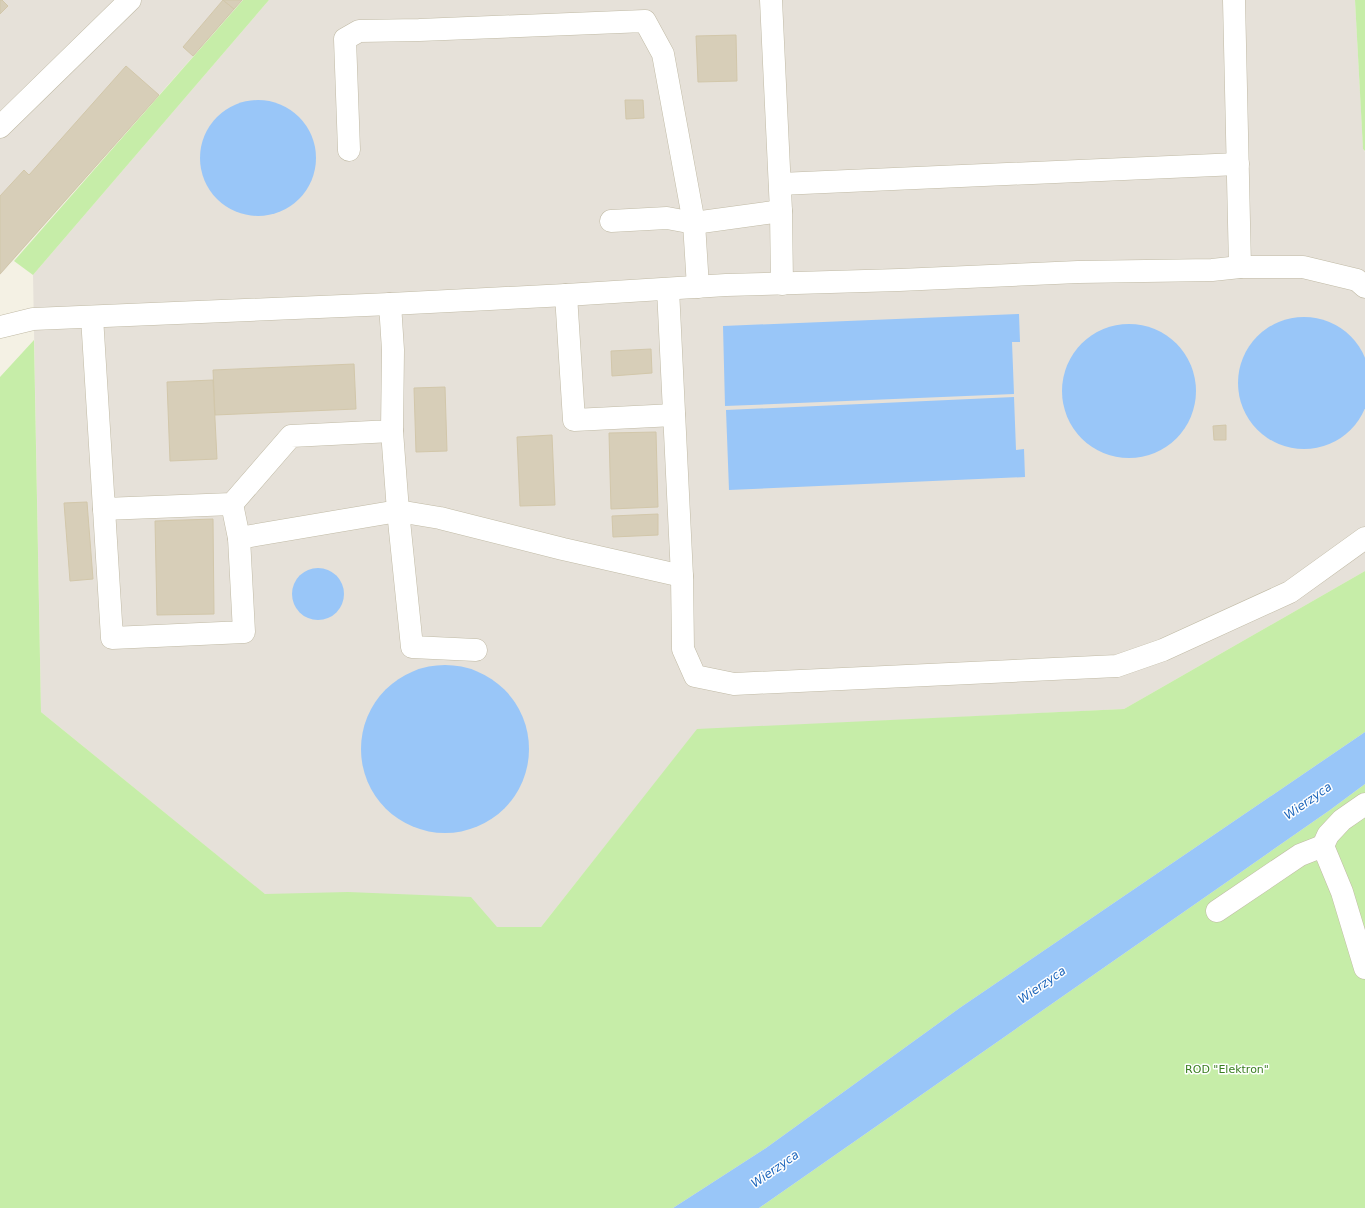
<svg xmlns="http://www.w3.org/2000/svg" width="1365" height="1208" viewBox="0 0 1365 1208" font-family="'DejaVu Sans',sans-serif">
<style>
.industrial{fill:#e6e1d9}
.green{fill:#c6eda8}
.water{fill:#99c6f8}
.building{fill:#d7ceb8;stroke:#d2c7aa}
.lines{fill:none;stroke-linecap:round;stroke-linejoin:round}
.minor-casing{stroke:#c0baa5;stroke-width:23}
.minor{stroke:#fff;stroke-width:22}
.labels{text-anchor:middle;stroke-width:3;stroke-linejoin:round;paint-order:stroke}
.park-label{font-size:11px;fill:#397e20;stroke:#fff}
.water-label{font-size:12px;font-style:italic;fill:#2169bd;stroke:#fff}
</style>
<rect width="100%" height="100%" fill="#f4f1e4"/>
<g class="industrial">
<polygon points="0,0 243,0 0,275"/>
<polygon points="269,0 1355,0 1363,148 1365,152 1365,571 1124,709 697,730 541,927 309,930 41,712 33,275"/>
</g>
<g class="green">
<polygon points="243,0 269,0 33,275 14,261"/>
<polygon points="1355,0 1365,0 1365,151 1363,149"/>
<polygon points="34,340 41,712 265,894 348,892 471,897 497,927 541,927 697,729 1124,709 1365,571 1365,732 961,1007 766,1148 673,1208 0,1208 0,377"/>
<polygon points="1365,784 1365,1208 759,1208 1330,810"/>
</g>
<g class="water">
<circle cx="258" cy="158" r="58"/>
<polygon points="1019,314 1020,342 1012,342 1014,394 725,406 723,326"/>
<circle cx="1304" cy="383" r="66"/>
<circle cx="1129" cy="391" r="67"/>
<polygon points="1014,397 1016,450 1024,449 1025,477 729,490 726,410"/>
<circle cx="318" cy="594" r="26"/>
<circle cx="445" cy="749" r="84"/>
<polygon points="1365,732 1365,784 1330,810 759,1208 673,1208 766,1148 961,1007"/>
</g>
<g class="building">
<polygon points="0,0 2,0 8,6 0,14"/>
<polygon points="223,0 234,9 193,56 183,47"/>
<polygon points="223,0 242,0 234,9"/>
<polygon points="736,35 737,81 698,82 696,36"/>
<polygon points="126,66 159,95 0,274 0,196 24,170 29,175"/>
<polygon points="625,100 643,100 644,118 626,119"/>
<polygon points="651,349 652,373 612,376 611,351"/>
<polygon points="354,364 356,409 215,415 213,370"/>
<polygon points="213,380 217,459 170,461 167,382"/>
<polygon points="445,387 447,451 416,452 414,388"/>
<polygon points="1226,425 1226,440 1214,440 1213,426"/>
<polygon points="656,432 658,507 611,509 609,433"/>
<polygon points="552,435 555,505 520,506 517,437"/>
<polygon points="87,502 93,579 70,581 64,503"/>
<polygon points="658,514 658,535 613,537 612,516"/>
<polygon points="213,519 214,614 157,615 155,521"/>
</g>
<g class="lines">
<defs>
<g id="minor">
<polyline points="771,0 781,211 782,284"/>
<polyline points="1234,0 1240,267"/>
<polyline points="0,127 130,0"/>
<polyline points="349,150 345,39 359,31 419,30 645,21 663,54 694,223 698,287"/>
<polyline points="780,184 1238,164"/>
<polyline points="611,221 667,218 694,223 781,211"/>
<polyline points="668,289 682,576 683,649 695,676 734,684 1117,666 1163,650 1290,592 1365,538"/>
<polyline points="566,295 574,420 674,415"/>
<polyline points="92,317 104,509 232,504 291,436 392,431 393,350 390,304"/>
<polyline points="0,327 33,319 390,304 566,295 726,285 899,280 1078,272 1212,270 1240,267 1303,267 1357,280 1365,287"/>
<polyline points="104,509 112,638 244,632 239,538 232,504"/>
<polyline points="239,538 398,511 392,431"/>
<polyline points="476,650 412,647 398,511 440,518 563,549 682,576"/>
<polyline points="1365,804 1342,820 1328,835 1323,846 1342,892 1365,968"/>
<polyline points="1217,911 1300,855 1323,846"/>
</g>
</defs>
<use href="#minor" class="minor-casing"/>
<use href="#minor" class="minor"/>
</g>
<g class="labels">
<g class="park-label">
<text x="1227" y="1073">ROD "Elektron"</text>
</g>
<g class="water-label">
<text transform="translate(1308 801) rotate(-35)" y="4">Wierzyca</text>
<text transform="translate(1042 985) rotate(-35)" y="4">Wierzyca</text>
<text transform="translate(775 1169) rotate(-35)" y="4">Wierzyca</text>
</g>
</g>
</svg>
